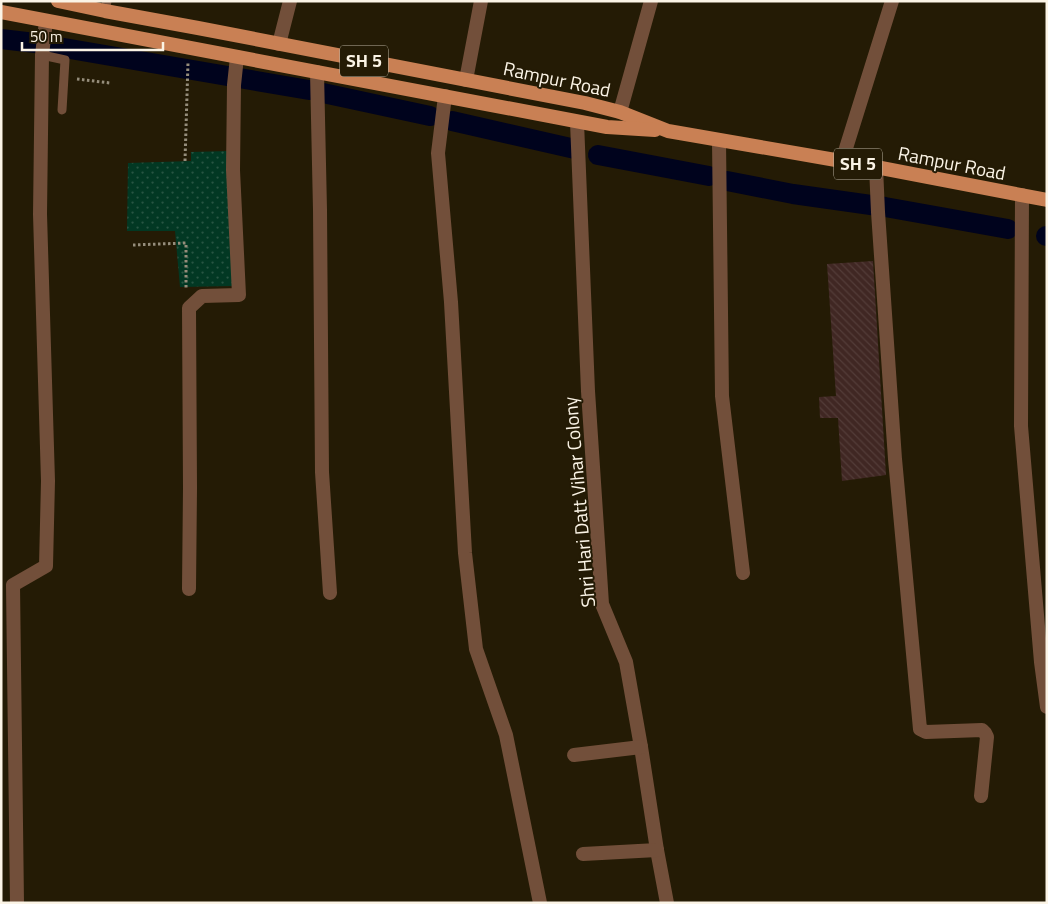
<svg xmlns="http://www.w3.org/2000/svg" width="1048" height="904" viewBox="0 0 1048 904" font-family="'Titillium Web',sans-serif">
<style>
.grass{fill:url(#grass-dots)}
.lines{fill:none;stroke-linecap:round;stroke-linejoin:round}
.canal{stroke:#00031d;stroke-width:20}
.building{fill:url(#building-back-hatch)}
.path{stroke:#958d7b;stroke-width:3;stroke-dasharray:2.5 2.5;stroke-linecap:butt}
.service{stroke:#724f3a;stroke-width:9}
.minor{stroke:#724f3a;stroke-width:14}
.primary{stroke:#c98054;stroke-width:14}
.labels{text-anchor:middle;stroke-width:4;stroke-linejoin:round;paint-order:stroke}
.shield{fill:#241b05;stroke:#bab3a2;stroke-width:1}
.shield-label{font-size:18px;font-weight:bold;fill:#fbf4e6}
.street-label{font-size:19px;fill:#fbf4e6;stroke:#241b05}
</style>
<defs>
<pattern id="grass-dots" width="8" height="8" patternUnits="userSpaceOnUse" patternTransform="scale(1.25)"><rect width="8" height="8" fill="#023823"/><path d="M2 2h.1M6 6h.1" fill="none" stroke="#285543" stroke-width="1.8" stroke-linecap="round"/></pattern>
<pattern id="building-back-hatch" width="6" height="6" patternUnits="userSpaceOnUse" patternTransform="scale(1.25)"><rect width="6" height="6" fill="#402723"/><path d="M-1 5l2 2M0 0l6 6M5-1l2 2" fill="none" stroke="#533c38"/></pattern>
</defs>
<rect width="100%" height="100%" fill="#241b05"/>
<polygon class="grass" points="228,151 234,286 180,287 175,231 127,231 128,163 191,161 191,152"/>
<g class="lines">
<g class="canal">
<polyline points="1,39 35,43 309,90"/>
<polyline points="323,93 430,116"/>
<polyline points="452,121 575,149"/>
<polyline points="598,155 709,176"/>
<polyline points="727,181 793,194 885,207 1008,229"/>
<polyline points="1046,236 1047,236"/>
</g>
</g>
<polygon class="building" points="873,261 886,475 842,481 838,418 820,418 819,397 836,396 827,264"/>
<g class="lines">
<g class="path">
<polyline points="77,79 110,83"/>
<polyline points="185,161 188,62"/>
<polyline points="133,245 186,243 186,290"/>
</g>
<g class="service">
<polyline points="105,11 107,1"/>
<polyline points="42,55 65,60 62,110"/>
</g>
<g class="minor">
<polyline points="279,44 290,1"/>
<polyline points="317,72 320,210 322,472 330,593"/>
<polyline points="466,80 481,1"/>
<polyline points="445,96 438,153 451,302 465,553 476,649 506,735 540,903"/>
<polyline points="620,112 651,1"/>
<polyline points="577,122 588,391 602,604 626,662 641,747 657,850 667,903"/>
<polyline points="719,141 722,396 743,573"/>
<polyline points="842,161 892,1"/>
<polyline points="876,167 878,212 895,459 920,729 926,732 982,730 985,733 987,737 981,796"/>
<polyline points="1022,195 1021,426 1041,662 1047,707"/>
<polyline points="189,589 190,488 189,308 202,296 239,295 233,170 234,85 237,57"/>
<polyline points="574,755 641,747"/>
<polyline points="583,854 657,850"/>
<polyline points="17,903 13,585 46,566 48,481 40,214 42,55 46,21"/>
</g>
<g class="primary">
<polyline points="58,1 105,11 198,28 585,103 620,112 668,131 876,167 1047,200"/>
<polyline points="1,12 607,127 655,130"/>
</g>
</g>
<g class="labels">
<g class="shield">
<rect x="340" y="45.5" width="48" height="31" rx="4"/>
<rect x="834" y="148.5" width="48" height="31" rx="4"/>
</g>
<g class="shield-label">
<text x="364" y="67">SH 5</text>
<text x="858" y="170">SH 5</text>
</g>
<g class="street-label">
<text transform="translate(557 79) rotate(12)" y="7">Rampur Road</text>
<text transform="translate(952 163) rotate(11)" y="7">Rampur Road</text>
<text transform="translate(579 502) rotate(-95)" y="7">Shri Hari Datt Vihar Colony</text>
</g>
</g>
<rect width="1048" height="904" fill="none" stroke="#fbf4e6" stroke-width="5"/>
<path d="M22 42v8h141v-8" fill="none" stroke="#fbf4e6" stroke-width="2.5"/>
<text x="30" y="42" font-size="15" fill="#fbf4e6" stroke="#241b05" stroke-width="4" paint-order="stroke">50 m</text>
</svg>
